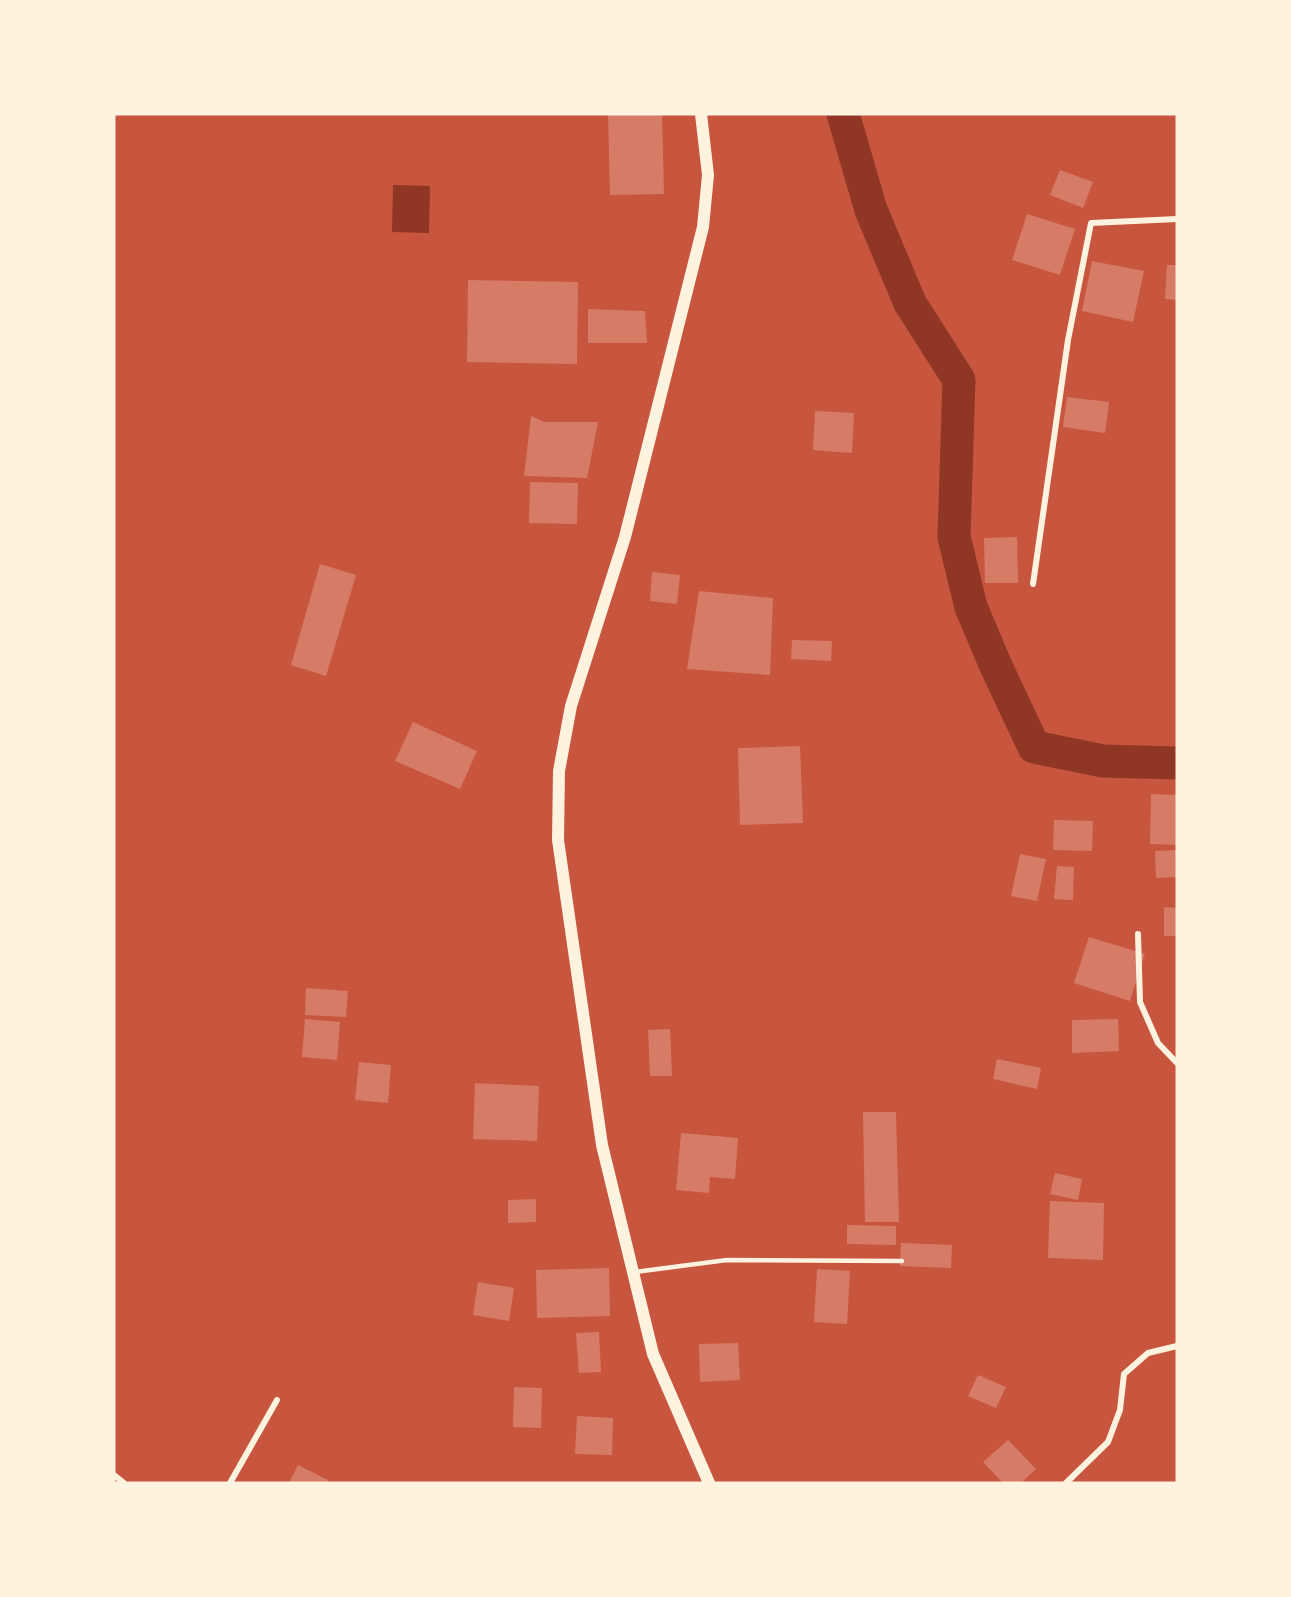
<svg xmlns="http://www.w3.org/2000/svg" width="1291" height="1597" viewBox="0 0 1291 1597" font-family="Jost,sans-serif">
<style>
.water{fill:#8f3625}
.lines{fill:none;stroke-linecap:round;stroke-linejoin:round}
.canal{stroke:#8f3625;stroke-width:33}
.building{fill:#d67c66}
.service{stroke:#fff3e0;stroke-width:4.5}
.minor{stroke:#fff3e0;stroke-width:6}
.secondary{stroke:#fff3e0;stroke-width:12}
</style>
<rect width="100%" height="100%" fill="#c8553d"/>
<polygon class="water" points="393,185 430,186 429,233 392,232"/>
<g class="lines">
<polyline class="canal" points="843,114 871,210 910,303 959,380 954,537 971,607 995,664 1034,747 1103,761 1177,763"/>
</g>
<g class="building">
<polygon points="608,114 662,114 664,194 610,195"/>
<polygon points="1060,170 1093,182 1083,208 1050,195"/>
<polygon points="1027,214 1075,229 1060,275 1012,260"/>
<polygon points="1092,261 1144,271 1133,322 1082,311"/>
<polygon points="1167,265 1177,265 1177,300 1165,299"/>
<polygon points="468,280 578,282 577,364 467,362"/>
<polygon points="588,309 645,311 647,343 588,343"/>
<polygon points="1067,397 1109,402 1105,433 1063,427"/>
<polygon points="815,411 854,413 852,453 813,450"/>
<polygon points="531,416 544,422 598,422 587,478 524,476"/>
<polygon points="530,482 578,483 577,524 529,523"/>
<polygon points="1017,537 1018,583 985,583 984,538"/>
<polygon points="320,564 356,575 326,676 291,665"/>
<polygon points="652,572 680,575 677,604 650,601"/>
<polygon points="699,591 773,598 770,675 687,669"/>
<polygon points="792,640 832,641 831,661 791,659"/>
<polygon points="413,722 477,751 460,789 395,761"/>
<polygon points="800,746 803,823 740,825 738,748"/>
<polygon points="1151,794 1177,795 1177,845 1150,844"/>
<polygon points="1054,820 1093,821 1092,851 1053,850"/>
<polygon points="1177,850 1177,877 1156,878 1155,851"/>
<polygon points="1020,854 1046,859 1037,901 1011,896"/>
<polygon points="1057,866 1074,867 1073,900 1054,899"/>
<polygon points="1164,907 1177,908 1177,936 1164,936"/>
<polygon points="1089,937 1145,954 1130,1001 1074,983"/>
<polygon points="306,988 348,991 346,1017 305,1015"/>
<polygon points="305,1019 340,1022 337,1060 302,1057"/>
<polygon points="1118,1019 1119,1051 1072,1053 1072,1020"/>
<polygon points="670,1029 672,1076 650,1076 648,1030"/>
<polygon points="997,1059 1041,1068 1037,1089 993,1079"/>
<polygon points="359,1062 391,1065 388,1103 355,1100"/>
<polygon points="475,1083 539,1086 537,1141 473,1139"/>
<polygon points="863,1112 896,1112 899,1222 865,1222"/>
<polygon points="681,1133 738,1138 735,1179 710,1177 709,1193 676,1190"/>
<polygon points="1055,1173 1082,1179 1078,1200 1050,1194"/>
<polygon points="536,1199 536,1222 508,1223 508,1200"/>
<polygon points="1050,1201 1104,1203 1103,1260 1048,1258"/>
<polygon points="847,1225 896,1226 896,1245 847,1244"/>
<polygon points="901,1243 952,1245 951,1268 900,1266"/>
<polygon points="609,1268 610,1316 537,1318 536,1270"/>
<polygon points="817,1269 850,1271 847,1324 814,1322"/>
<polygon points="478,1282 514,1288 509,1321 473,1315"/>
<polygon points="599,1332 601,1372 579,1373 576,1333"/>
<polygon points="738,1343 740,1380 700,1382 699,1344"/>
<polygon points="978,1375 1006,1387 996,1408 968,1396"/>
<polygon points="514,1387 542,1388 541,1428 513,1427"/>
<polygon points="577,1416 613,1418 612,1455 575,1454"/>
<polygon points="1008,1440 1036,1469 1021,1483 1003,1483 983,1462"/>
<polygon points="298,1465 328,1480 327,1483 289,1483"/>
</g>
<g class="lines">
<polyline class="service" points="635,1272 727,1260 902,1261"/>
<g class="minor">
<polyline points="1033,584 1068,340 1091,223 1177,219"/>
<polyline points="1138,934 1140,1002 1158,1043 1177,1063"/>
<polyline points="114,1475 124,1483"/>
<polyline points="230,1483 277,1400"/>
<polyline points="1066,1483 1108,1442 1120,1410 1124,1374 1148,1353 1177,1346"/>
</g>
<polyline class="secondary" points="701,114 708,175 703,227 625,537 571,706 559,771 558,840 602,1145 653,1354 709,1483"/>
</g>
<rect width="1291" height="1597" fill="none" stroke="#fff3e0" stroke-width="231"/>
</svg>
